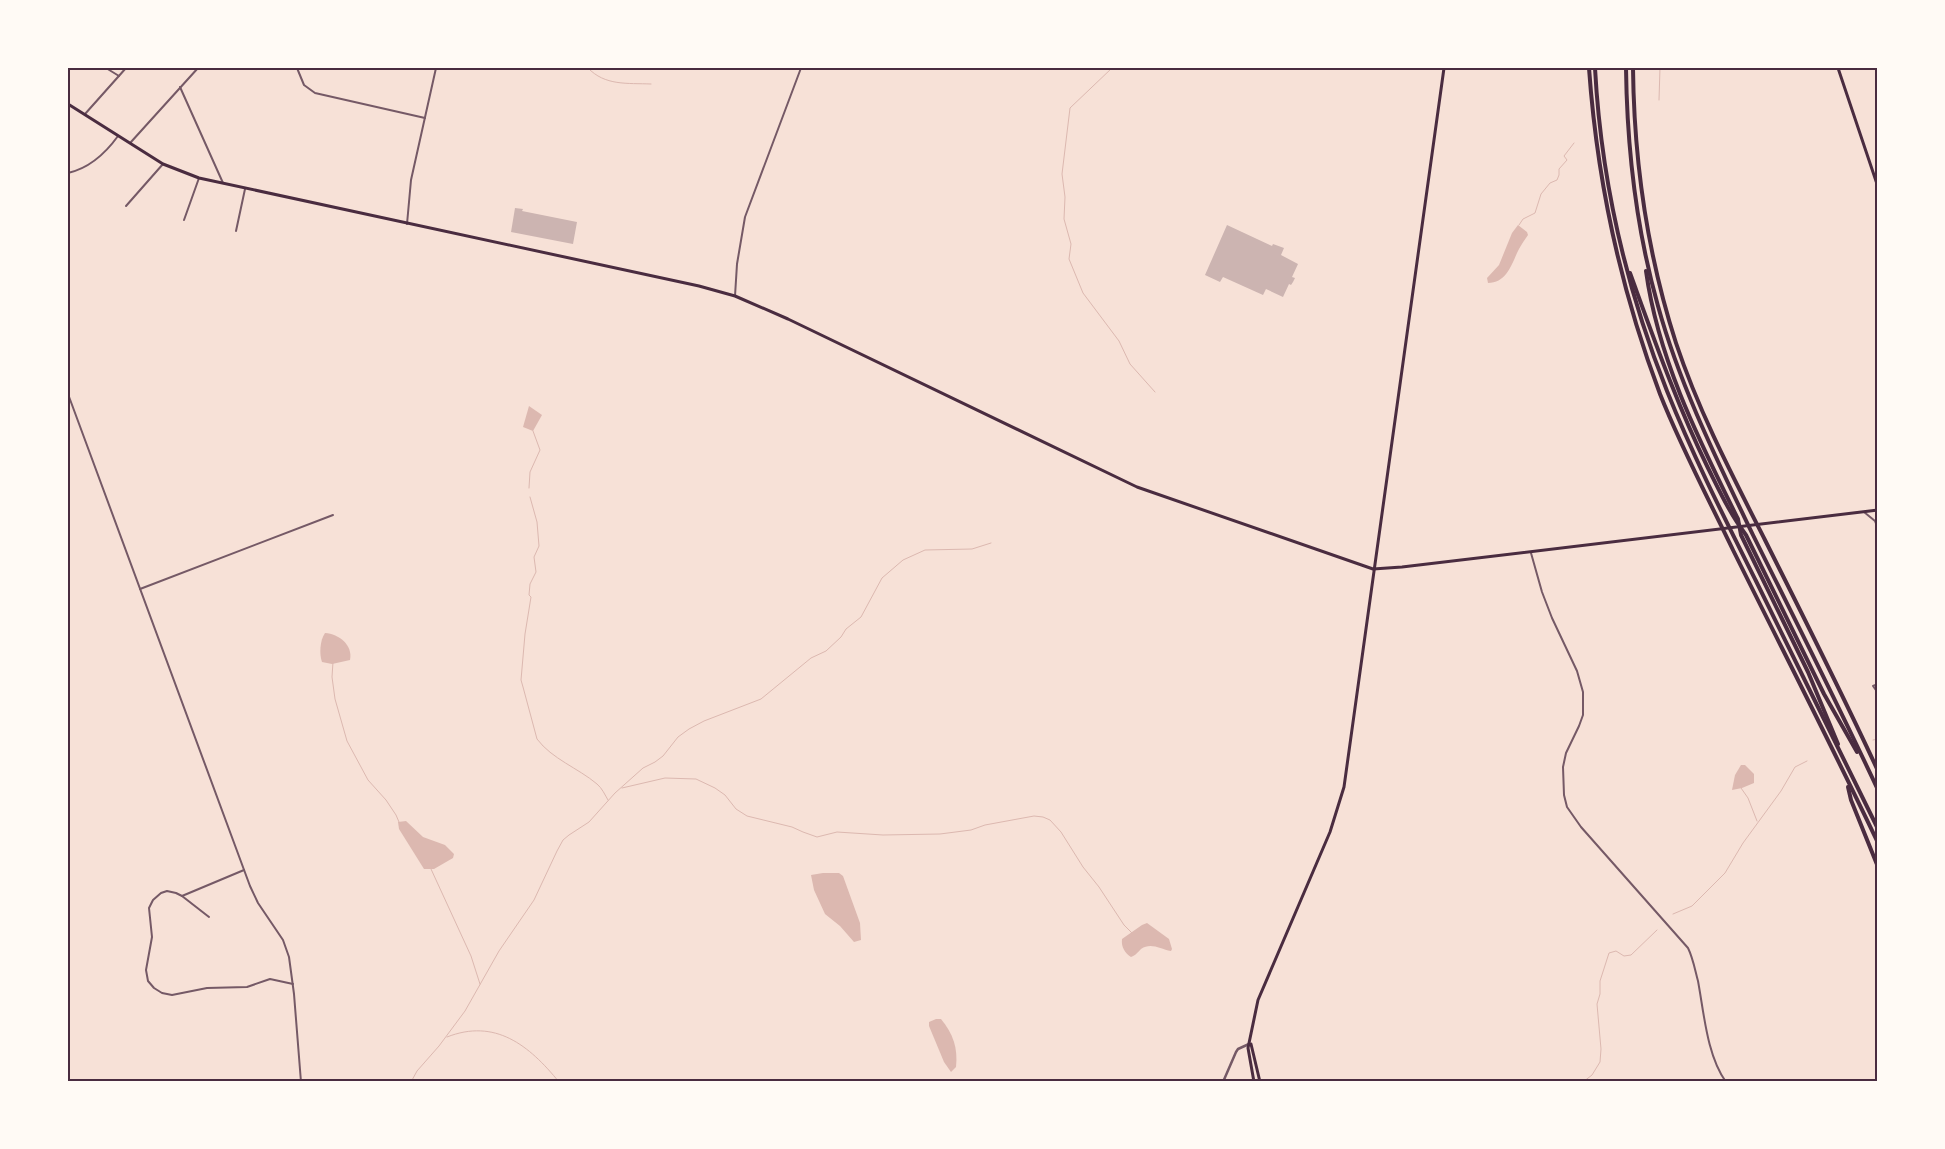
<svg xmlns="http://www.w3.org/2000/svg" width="1945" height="1149" viewBox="0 0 1945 1149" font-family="Bitter,serif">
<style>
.water{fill:#dcb8b0}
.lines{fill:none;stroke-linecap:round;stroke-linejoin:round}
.stream{stroke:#dcb8b0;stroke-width:1}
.building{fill:#ccb4b1}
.minor{stroke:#755966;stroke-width:2}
.tertiary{stroke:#755966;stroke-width:2.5}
.secondary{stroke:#4a2c40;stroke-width:3}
.primary{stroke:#4a2c40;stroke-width:3}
.motorway{stroke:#4a2c40;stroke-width:4}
.neatline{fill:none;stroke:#4a2c40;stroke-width:2}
</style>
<rect width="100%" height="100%" fill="#f7e1d7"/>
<g class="water">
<path d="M1518 225 1527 232 1528 235C1524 241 1520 246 1517 253 1511 267 1505 283 1488 283L1487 278 1499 265 1512 233Z"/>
<polygon points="529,406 542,415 533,431 523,427"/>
<path d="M325 633C339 634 353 645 350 660L332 664 322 662C319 654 320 640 325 633Z"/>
<polygon points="1741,765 1745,765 1754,774 1754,783 1742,788 1732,790 1735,775"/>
<polygon points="406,821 423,837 445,845 454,854 453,858 434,869 424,869 399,829 398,822"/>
<polygon points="823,873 839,873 843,876 860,923 861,940 854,942 840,926 825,914 814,890 811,875"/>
<path d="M1147 923 1169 939 1172 949 1171 951C1160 949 1151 942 1141 949 1137 953 1136 955 1131 957 1125 953 1121 947 1122 939L1142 925Z"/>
<path d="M936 1019H941C953 1034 958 1047 956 1067L951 1072 944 1062 929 1026V1022Z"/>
</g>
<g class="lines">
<g class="stream">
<path d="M588 68C605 86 627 83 651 84"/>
<polyline points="1112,68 1070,108 1062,174 1065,197 1064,219 1071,244 1069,259 1083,293 1119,341 1130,364 1155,392"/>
<polyline points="1659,100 1660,68"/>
<polyline points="1519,225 1523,219 1535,213 1541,194 1550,183 1557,180 1559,175 1559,169 1567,160 1564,156 1574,143"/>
<polyline points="529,488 530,472 540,450 533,431"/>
<path d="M530 497 537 522 539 546 534 557 536 572 530 584 529 595 531 597 525 634 521 680 523 687 537 739C552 759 578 768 597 784 602 788 605 795 608 800"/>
<polyline points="333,662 332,677 335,699 347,741 368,780 386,800 396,815 399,822"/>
<polyline points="1873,740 1878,739"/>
<polyline points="622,788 665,778 696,779 715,788 725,795 736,809 747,816 792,827 803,832 817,837 837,832 883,835 940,834 971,830 985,825 1034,816 1043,817 1050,820 1061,832 1083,867 1099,887 1124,925 1132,933"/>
<polyline points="1741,788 1748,798 1757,821"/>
<polyline points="431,869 471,956 480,984"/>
<polyline points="1673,914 1692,906 1725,873 1743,843 1781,791 1795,767 1807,761"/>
<path d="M447 1037C495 1018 529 1045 559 1082"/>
<polyline points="411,1082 417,1071 439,1046 465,1011 499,951 534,900 557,851 563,840 569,835 589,822 615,793 643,768 655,762 663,756 678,737 689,729 704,721 761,699 811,658 826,651 841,637 846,629 861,617 882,578 903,560 925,550 972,549 991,543"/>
<polyline points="1583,1082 1592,1075 1600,1062 1601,1049 1597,1004 1600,994 1600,981 1609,953 1616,951 1624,956 1631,955 1657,930"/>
</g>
</g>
<g class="building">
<polygon points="515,208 523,209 522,211 577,222 573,244 511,232"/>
<polygon points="1227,225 1272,246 1273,244 1284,248 1281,255 1298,264 1292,277 1295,278 1293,282 1291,285 1289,284 1283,297 1266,289 1263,295 1223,277 1220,282 1205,275"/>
</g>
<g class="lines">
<g class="minor">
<polyline points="106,68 119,76"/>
<polyline points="297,68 304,85 315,93 425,118"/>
<polyline points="180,87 223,183"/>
<polyline points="85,114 126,68"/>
<polyline points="131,142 198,68"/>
<path d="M68 173C90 168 105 154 118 136"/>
<polyline points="68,184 69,189"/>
<polyline points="126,206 163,164"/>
<polyline points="184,220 199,178"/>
<polyline points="407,224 411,180 436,68"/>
<polyline points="236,231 245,189"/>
<polyline points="735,296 737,264 745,217 801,68"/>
<polyline points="68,394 250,886 258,903 283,940 289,957 294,994 301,1082"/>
<polyline points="1864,512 1875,521 1878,529"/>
<path d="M1531 553 1542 592 1552 618 1577 671 1583 692V715L1579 726 1566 753 1563 767 1564 795 1567 807 1581 827 1688 948C1693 958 1695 970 1698 981 1704 1013 1707 1056 1726 1082"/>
<polyline points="140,589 333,515"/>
<polyline points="1878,684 1873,686 1878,693"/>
<polyline points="182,896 244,870"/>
<polyline points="209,917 182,896 176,893 167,891 161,893 153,900 149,908 152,937 146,970 148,981 154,988 162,993 172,995 207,988 247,987 270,979 293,984"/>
</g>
<polyline class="tertiary" points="1223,1082 1236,1052 1238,1049 1249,1044"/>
<g class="secondary">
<polyline points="68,104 163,164 199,178 699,286 735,296 788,319 1137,487 1373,569 1402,567 1878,510"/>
<polyline points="1251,1044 1260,1082"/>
<polyline points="1254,1082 1248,1048 1258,1000 1330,832 1344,787 1444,68"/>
</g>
<polyline class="primary" points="1838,68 1878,187"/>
<g class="motorway">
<path d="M1589 68C1597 180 1620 288 1660 394 1681 447 1708 498 1733 550 1781 647 1831 744 1878 843"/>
<path d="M1595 68C1601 179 1626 288 1667 391 1693 456 1725 519 1756 581 1797 664 1837 746 1878 829"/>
<path d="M1626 68C1627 148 1636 228 1658 306 1680 386 1717 460 1753 535 1795 620 1838 704 1878 790"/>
<path d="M1633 68C1634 162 1647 253 1676 343 1699 412 1732 475 1765 540 1803 616 1842 693 1878 771"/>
<path d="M1646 271C1658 359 1699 440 1738 519L1741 535 1808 672 1838 744"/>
<path d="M1630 273C1654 339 1677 405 1708 468 1720 492 1730 514 1746 535L1824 694 1857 752"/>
<polyline points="1848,787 1851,800 1878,867"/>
</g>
</g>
<rect width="1945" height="1149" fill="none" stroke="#fffaf5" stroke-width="138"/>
<rect x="69" y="69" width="1807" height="1011" class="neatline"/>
</svg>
